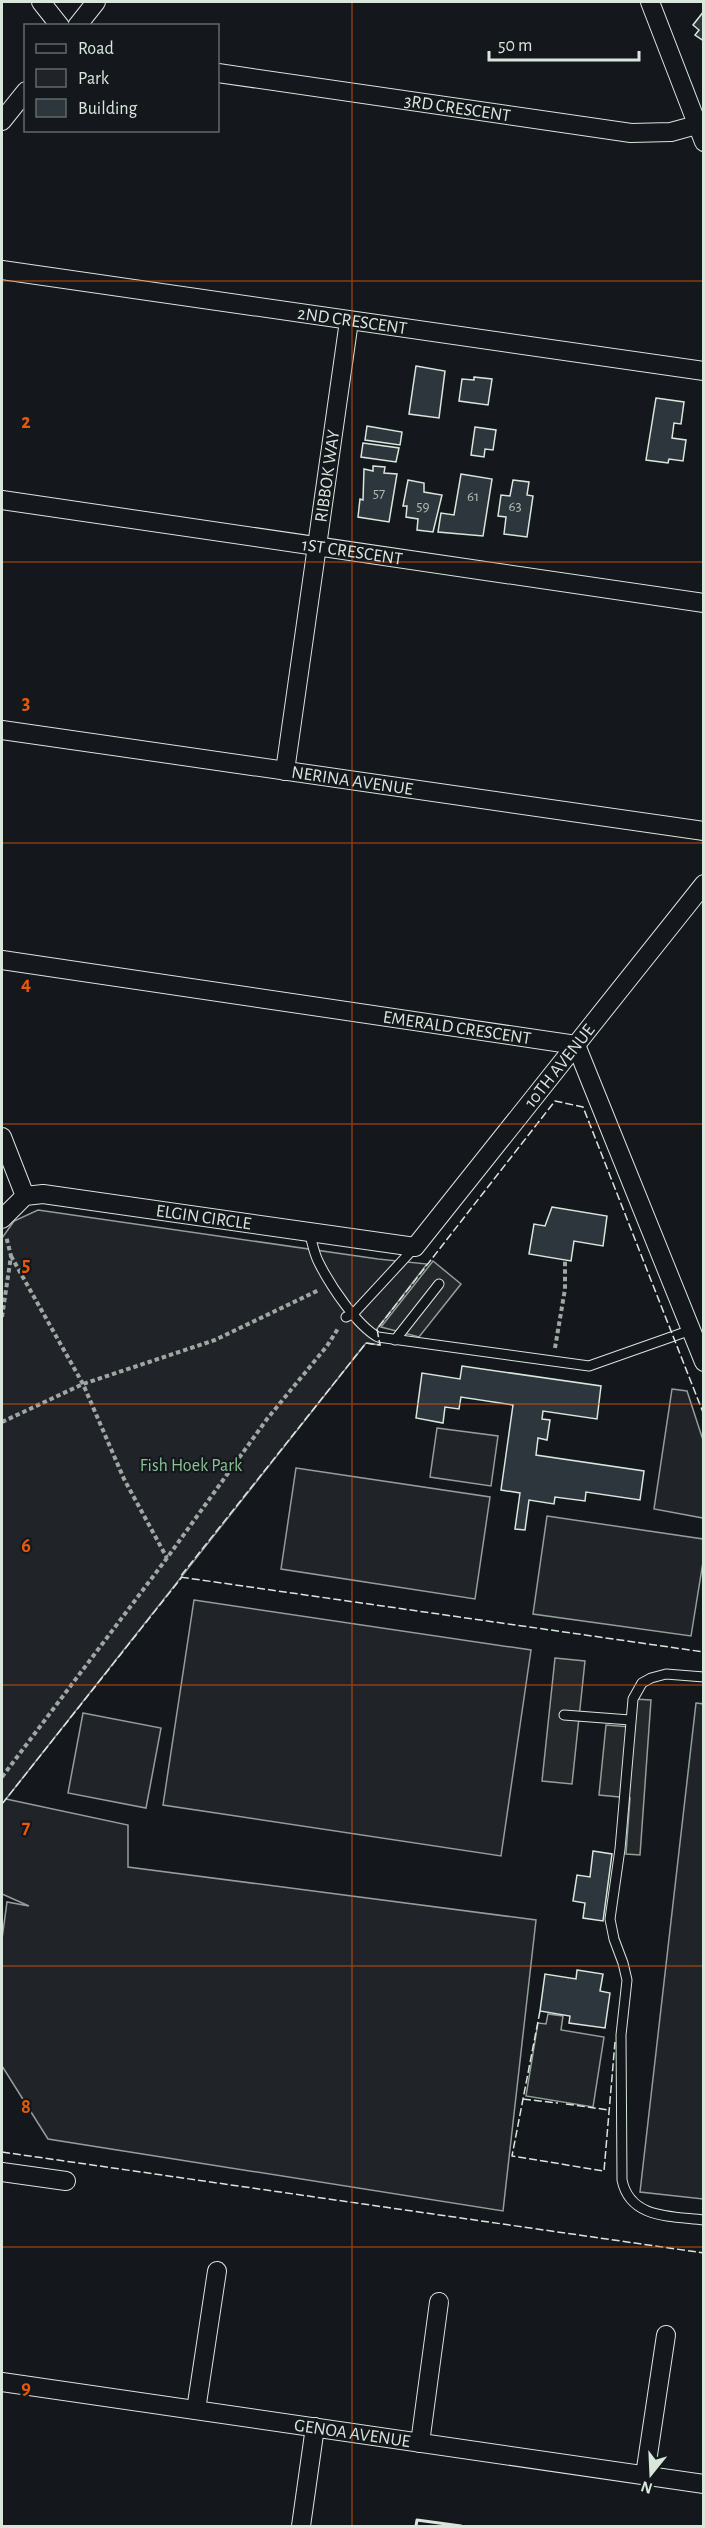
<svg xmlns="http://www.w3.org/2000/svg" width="705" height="2528" viewBox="0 0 705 2528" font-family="'Alegreya Sans',sans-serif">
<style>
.green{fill:#202428;stroke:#939e99;stroke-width:1.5}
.parking{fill:#24282b;stroke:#939e99;stroke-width:1.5}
.building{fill:#2c363c;stroke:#d8e6dc;stroke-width:1.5}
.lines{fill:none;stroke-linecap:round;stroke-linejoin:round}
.lane-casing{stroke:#d8e6dc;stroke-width:11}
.street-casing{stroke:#d8e6dc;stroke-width:20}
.path{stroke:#9da8a2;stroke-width:4;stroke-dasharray:4.5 3;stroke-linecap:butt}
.lane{stroke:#14181c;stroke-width:9}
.street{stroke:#14181c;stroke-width:18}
.fence{stroke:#d8e6dc;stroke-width:1.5;stroke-dasharray:8 3;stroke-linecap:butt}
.wall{stroke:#d8e6dc;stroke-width:3}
.grid{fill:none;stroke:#e8590c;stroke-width:1.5;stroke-opacity:0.55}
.labels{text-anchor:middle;stroke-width:4.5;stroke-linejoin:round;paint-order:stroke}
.number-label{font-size:15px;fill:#adbab4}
.street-label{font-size:18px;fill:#d8e6dc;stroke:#14181c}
.park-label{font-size:18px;fill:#8ac095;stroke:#14181c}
.grid-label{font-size:20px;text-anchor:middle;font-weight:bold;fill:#e8590c;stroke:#14181c;stroke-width:4.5;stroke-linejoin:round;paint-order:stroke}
</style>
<rect width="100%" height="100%" fill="#14181c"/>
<g class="green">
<polygon points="38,1210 378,1259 427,1264 377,1329 380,1345 366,1343 6,1799 128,1825 128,1867 536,1920 503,2211 48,2139 2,2066 2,1939 7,1902 29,1906 2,1894 2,1238 14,1221"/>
<polygon points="672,1389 687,1391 703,1440 703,1518 654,1509"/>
<polygon points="437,1428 498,1436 491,1486 430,1477"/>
<polygon points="296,1468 490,1497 475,1599 281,1569"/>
<polygon points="547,1516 703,1539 703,1562 691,1636 533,1614"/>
<polygon points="194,1600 531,1650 501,1856 163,1805"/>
<polygon points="696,1703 704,1704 703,2199 640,2192"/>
<polygon points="83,1713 161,1728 146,1808 68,1793"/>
<polygon points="548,2014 563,2016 561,2030 604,2037 593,2107 526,2096 538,2023 546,2024"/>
</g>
<g class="parking">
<polygon points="433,1261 461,1284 419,1337 381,1327"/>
<polygon points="555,1658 585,1661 572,1784 542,1781"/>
<polygon points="634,1699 651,1700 640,1855 626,1854 630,1798 599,1795 606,1725 630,1727"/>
</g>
<g class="building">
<polygon points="704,11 704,41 695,35 699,30 693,25"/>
<polygon points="416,366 445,371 439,418 409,414"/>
<polygon points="474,377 492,379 488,405 459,401 462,379 474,380"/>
<polygon points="656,398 684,402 681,424 674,423 672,438 686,440 683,461 669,459 668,463 646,460"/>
<polygon points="367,426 402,432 400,445 365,440"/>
<polygon points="475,427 496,430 493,450 485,449 484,457 471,455"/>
<polygon points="363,443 399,448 396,462 361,457"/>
<polygon points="373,466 385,467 384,473 397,474 389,522 358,517 360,499 363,500 364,469 373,471"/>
<polygon points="461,474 492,479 483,536 438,532 441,513 454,515"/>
<polygon points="408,480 424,483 424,492 442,495 433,532 417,530 418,519 406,517 407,506 403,506"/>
<polygon points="513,480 529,482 527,495 533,496 527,537 504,534 506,517 498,516 501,495 510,496"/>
<polygon points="552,1207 607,1216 603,1246 574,1241 571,1261 529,1254 534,1224 545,1226"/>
<polygon points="462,1366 601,1386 597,1419 543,1411 542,1419 550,1420 547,1440 538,1438 536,1455 644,1471 640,1500 586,1492 585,1501 555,1497 554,1504 529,1500 525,1530 515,1529 520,1493 501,1490 513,1405 461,1397 459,1409 445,1407 443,1423 416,1418 422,1373 460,1379"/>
<polygon points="593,1851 612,1854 603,1921 583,1918 585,1903 573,1901 577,1875 590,1877"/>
<polygon points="577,1970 603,1974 600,1991 610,1993 605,2028 569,2023 570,2016 540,2011 545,1974 576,1979"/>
</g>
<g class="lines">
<defs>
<g id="lane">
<path d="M309 1231C312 1242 314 1254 319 1263 330 1285 357 1326 378 1337L589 1366 691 1330"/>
<polyline points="346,1317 354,1313 415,1247"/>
<polyline points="395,1340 439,1284"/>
<path d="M704 1677 666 1674 651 1678 642 1683 633 1699 620 1849 610 1919 614 1939 623 1963 627 1980 621 2035 622 2180C630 2219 671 2216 704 2220"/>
<polyline points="564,1715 630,1720"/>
</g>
<g id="street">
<polyline points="41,2 60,26"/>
<polyline points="650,2 704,142"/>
<polyline points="77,26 96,2"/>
<path id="s1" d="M218 73 631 133 671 132 704 123"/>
<polyline points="2,121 26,91"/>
<path id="s2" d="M2 270 704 371"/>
<path id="s3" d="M2 500 704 603"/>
<path id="s4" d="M2 730 704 831"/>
<path id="s5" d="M285 771 349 321"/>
<path id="s6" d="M2 960 576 1045"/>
<polyline points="576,1045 704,1362"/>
<polyline points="2,1137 25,1196"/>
<path id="s7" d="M2 1219 25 1196 43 1194 415 1247 704 884"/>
<polyline points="2,2172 66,2181"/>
<path id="s8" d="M2 2382 704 2484"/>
<polyline points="196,2410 217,2271"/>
<polyline points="420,2443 439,2302"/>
<polyline points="645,2475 666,2335"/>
<polyline points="301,2526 315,2427"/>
</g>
</defs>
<use href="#lane" class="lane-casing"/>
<use href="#street" class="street-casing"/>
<g class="path">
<polyline points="11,1256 83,1384 124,1479 167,1558"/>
<polyline points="2,1317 11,1256 6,1236"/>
<polyline points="555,1348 565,1289 565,1260"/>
<polyline points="2,1422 83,1384 215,1340 319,1290"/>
<polyline points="2,1777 167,1558 267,1419 327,1346 339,1327"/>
</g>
<use href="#lane" class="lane"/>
<use href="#street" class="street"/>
<g class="fence">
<polyline points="704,1415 583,1107 555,1101 377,1329 380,1345 366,1343 180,1577 704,1652"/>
<polyline points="2,1804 182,1577"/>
<polyline points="540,2011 512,2156 604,2171 615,2042"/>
<polyline points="523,2099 558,2103"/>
<polyline points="566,2104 609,2110"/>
<polyline points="2,2152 704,2253"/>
</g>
<polyline class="wall" points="416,2526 417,2520 461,2526"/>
</g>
<path class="grid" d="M352 2V2526M2 281H704M2 562H704M2 843H704M2 1124H704M2 1404H704M2 1685H704M2 1966H704M2 2247H704"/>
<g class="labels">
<g class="number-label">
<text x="379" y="498">57</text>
<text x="473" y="501">61</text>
<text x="423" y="511">59</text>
<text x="515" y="511">63</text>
</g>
<g class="street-label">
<text dy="6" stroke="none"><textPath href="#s1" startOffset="242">3RD CRESCENT</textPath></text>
<text dy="6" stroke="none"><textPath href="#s2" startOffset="354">2ND CRESCENT</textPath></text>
<text dy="6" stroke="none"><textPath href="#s5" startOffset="298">RIBBOK WAY</textPath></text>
<text dy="6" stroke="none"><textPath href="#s3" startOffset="354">1ST CRESCENT</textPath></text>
<text dy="6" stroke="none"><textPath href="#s4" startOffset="354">NERINA AVENUE</textPath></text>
<text dy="6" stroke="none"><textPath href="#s6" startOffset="460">EMERALD CRESCENT</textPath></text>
<text dy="6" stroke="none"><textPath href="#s7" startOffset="658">10TH AVENUE</textPath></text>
<text dy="6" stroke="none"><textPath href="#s7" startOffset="213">ELGIN CIRCLE</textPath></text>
<text dy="6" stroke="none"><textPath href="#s8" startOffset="354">GENOA AVENUE</textPath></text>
</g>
<g class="park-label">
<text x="191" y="1471">Fish Hoek Park</text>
</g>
</g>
<g class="grid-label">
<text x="26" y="428">2</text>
<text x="26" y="709">3</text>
<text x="26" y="990">4</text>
<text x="26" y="1271">5</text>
<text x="26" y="1552">6</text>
<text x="26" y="1833">7</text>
<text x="26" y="2113">8</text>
<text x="26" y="2394">9</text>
</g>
<rect width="705" height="2528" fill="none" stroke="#d8e6dc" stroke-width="6"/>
<rect x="24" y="24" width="195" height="108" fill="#14181c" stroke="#626a69" stroke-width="1.5"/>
<rect x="36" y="44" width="30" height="9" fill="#14181c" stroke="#626a69" stroke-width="1.5"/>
<text x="78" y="54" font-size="18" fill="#d8e6dc">Road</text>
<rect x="36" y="69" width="30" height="18" fill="#202428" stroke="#626a69" stroke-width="1.5"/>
<text x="78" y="84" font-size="18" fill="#d8e6dc">Park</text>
<rect x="36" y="99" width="30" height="18" fill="#2c363c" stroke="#626a69" stroke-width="1.5"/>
<text x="78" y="114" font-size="18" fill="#d8e6dc">Building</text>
<g transform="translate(651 2474) rotate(198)" stroke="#14181c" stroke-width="4.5" paint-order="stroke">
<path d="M0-4.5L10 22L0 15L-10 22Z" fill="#d8e6dc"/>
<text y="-9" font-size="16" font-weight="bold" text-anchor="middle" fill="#d8e6dc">N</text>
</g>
<path d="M489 51v9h150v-9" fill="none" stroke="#d8e6dc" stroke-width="3"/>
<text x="498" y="51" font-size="18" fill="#d8e6dc" stroke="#14181c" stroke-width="4.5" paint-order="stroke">50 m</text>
</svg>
